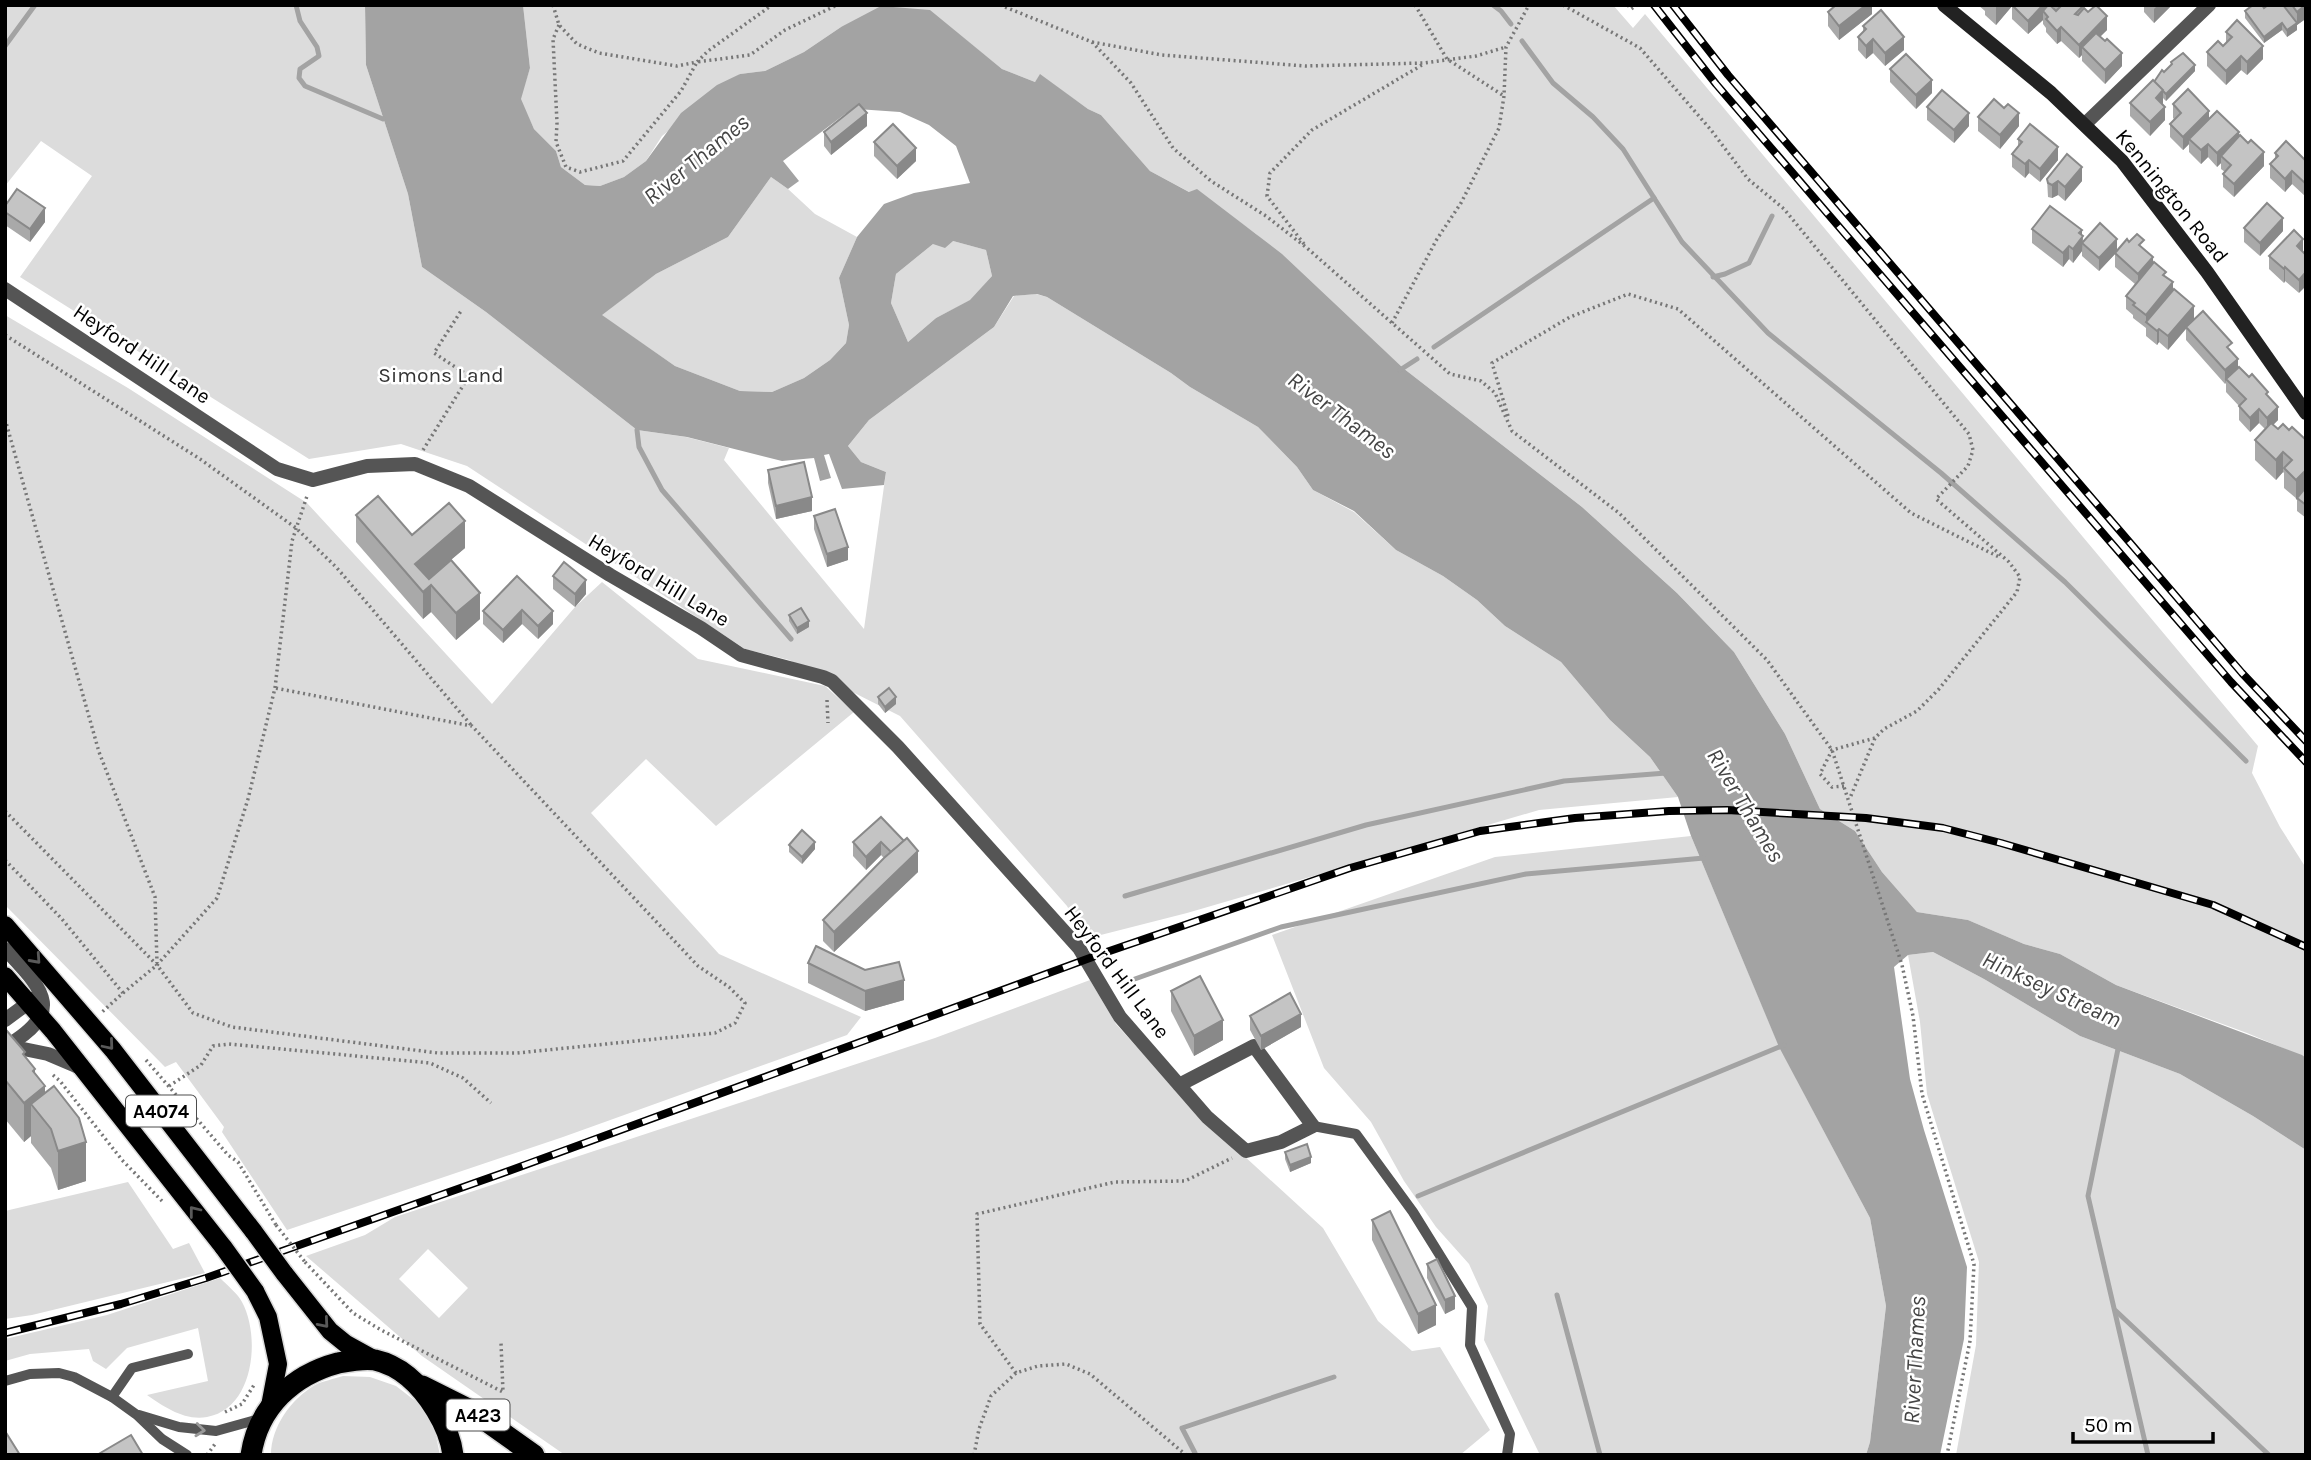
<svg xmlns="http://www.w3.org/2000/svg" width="2311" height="1460" viewBox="0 0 2311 1460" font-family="Karla,sans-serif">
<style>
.green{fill:#dcdcdc;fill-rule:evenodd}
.water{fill:#a3a3a3;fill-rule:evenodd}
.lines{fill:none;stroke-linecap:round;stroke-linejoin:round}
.stream{stroke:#a3a3a3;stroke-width:5}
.primary-casing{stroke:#dbdbdb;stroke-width:21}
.highway-casing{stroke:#dbdbdb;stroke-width:24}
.path{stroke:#777;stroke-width:3.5;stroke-dasharray:2 3.5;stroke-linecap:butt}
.lane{stroke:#555;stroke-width:10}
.street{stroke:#555;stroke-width:14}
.secondary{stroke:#222;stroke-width:14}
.primary{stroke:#000;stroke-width:18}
.highway{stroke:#000;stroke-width:21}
.rail-casing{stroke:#000;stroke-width:8}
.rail{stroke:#fff;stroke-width:5;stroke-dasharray:16;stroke-linecap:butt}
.primary-bridge-casing{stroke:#dbdbdb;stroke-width:21;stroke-linecap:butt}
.path-bridge{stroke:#777;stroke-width:3.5;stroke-dasharray:2 3.5;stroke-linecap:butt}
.primary-bridge{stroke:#000;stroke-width:18}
.wall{fill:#a9a9a9}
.shaded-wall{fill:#898989}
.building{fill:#c4c4c4;stroke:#898989;stroke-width:2}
.oneway{stroke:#595959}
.oneway2{stroke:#999}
.labels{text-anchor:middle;stroke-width:5;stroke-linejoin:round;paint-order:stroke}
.shield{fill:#fff;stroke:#4c4c4c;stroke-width:2}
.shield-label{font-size:19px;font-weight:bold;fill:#000}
.street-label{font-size:21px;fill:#000;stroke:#fff}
.park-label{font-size:21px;fill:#333;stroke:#fff}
.water-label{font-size:23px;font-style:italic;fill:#444;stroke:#fff}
</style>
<rect width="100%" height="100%" fill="#fff"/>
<g class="green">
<polygon points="5,5 365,5 366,65 408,194 422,267 486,312 637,430 686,437 729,448 724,460 864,629 886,472 861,462 848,446 869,420 994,327 1014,296 1036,294 1047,297 1171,373 1190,387 1258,427 1297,467 1313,490 1354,512 1396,550 1443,576 1477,600 1505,626 1561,662 1610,720 1650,757 1678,797 1539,810 1187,913 1085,939 1067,906 900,716 789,660 745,649 467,466 401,444 309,459 20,277 92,176 41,141 5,186"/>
<polygon points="523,5 1613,5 1633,28 1645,14 2258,746 2252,773 2280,827 2306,868 2306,1058 2247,1033 2116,985 2060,954 2024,944 1968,920 1917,912 1882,872 1855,831 1820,809 1785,734 1734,652 1677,593 1582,507 1403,368 1256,234 1223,210 1150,171 1101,115 1088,109 1040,75 1035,82 1002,69 930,11 841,27 804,52 765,71 740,74 662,136 646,161 624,177 600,186 585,185 561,167 556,151 534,129 520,99 530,68"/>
<polygon points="771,177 788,189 815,214 857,237 839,278 849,325 846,343 830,360 804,378 772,392 740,391 675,366 601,315 656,274 728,237"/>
<polygon points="953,241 986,250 992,276 971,300 936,318 908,342 891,303 896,274 933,244"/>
<polygon points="5,315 128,388 307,503 492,704 575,607 602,582 698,659 825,686 854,712 716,826 646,759 591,813 719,954 861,1017 847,1035 563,1137 287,1230 222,1132 224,1127 176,1062 165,1067 5,905"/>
<polygon points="1691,836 1779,1046 1870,1218 1886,1306 1870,1442 1866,1455 1540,1455 1484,1340 1488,1306 1469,1264 1436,1227 1404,1181 1371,1122 1324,1068 1272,935 1495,857"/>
<polygon points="1933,952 1984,979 2080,1036 2180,1074 2253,1116 2306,1150 2306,1455 1956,1455 1976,1345 1979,1262 1927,1094 1920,1022 1908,955"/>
<path d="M1090 980 1116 1024 1196 1112 1323 1228 1378 1321 1412 1351 1440 1347 1490 1430 1460 1455H565L422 1356 306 1256 365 1235 395 1217 935 1038ZM428 1249 468 1288 439 1318 399 1279Z"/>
<polygon points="128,1182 173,1249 189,1243 205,1273 32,1315 5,1319 5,1211"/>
<path d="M220 1278C227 1285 238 1294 242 1302 261 1337 254 1409 207 1417 185 1421 164 1407 147 1395L208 1381 198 1328 127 1348 106 1369 93 1361 89 1349 30 1354 5 1361V1339L107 1315Z"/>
<path d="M343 1376 370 1377 396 1386 418 1403 434 1427 440 1455H271C271 1427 291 1399 315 1385 323 1381 334 1379 343 1376Z"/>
</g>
<path class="water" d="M365 5H523L530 68 521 99 534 129 556 151 561 167 585 185 600 186 624 177 646 161 681 113 717 85 740 74 765 71 804 52 841 27 881 6 930 10 1002 69 1035 82 1040 74 1088 109 1101 115 1150 171 1189 192 1197 189 1282 254 1403 368 1582 507 1677 593 1734 652 1785 734 1820 809 1855 831 1882 872 1917 912 1968 920 2024 944 2060 954 2116 985 2302 1055 2306 1058V1150L2253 1116 2180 1074 2080 1036 1984 979 1933 952 1908 955 1894 967 1910 1079 1924 1130 1967 1267 1964 1339 1940 1455H1866L1870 1442 1886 1306 1870 1218 1779 1047 1691 836 1678 797 1650 757 1610 720 1561 662 1505 626 1477 600 1443 576 1396 550 1354 511 1313 490 1297 467 1258 427 1190 387 1171 373 1047 297 1037 294 1013 296 994 327 869 420 848 446 861 462 886 472 884 485 842 489 829 454 824 455 831 478 820 481 814 458 782 461 687 437 637 430 486 312 422 267 408 194 366 65ZM857 109 900 112 929 125 956 146 970 183 914 193 884 204 857 237 839 278 849 325 846 343 830 360 804 378 772 392 740 391 675 366 602 315 656 274 728 237 771 177 788 189 799 181 783 161 845 114ZM953 241 986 250 992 276 970 300 936 318 908 342 891 303 896 274 933 244 945 248Z"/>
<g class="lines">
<g class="stream">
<polyline points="296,5 300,21 317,47 319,56 300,69 299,78 305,86 383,119"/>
<polyline points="1493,5 1501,11 1511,24"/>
<polyline points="1522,41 1553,83 1593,117 1623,149 1682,242 1768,333 1941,473 2065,582 2246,761"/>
<polyline points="5,46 35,5"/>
<polyline points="1713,277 1725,274 1749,263 1772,216"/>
<polyline points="1434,347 1654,198"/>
<polyline points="1400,370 1417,359"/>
<polyline points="637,430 639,447 662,490 791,639"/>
<polyline points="1125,896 1366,825 1564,781 1666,773"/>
<polyline points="1132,980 1281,927 1526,874 1704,858"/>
<polyline points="2119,1044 2088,1196 2148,1455"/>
<polyline points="1418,1196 1784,1045"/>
<polyline points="1557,1295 1600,1455"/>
<polyline points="2116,1311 2269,1455"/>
<polyline points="1195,1453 1182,1428 1334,1377"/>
</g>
<defs>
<g id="primary">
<polyline points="5,925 113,1050 254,1232"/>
<polyline points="5,976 53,1031 224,1248"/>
<polyline points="284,1273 330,1331 346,1344 375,1360"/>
<polyline points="255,1291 268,1317 278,1364 270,1406"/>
</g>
<g id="highway">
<polyline points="422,1386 472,1411 534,1455"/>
<path d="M251 1455C258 1407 293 1375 338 1363 349 1361 364 1358 375 1360 402 1366 422 1387 436 1410 444 1423 451 1439 453 1455"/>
</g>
</defs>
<use href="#primary" class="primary-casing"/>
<use href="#highway" class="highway-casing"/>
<g class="path">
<polyline points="553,5 559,25 577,44 599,53 677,66 697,62 708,51 772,5"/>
<polyline points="1000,5 1092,42 1131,83 1173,148 1211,181 1266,216 1307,248 1450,374 1481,381 1495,393 1512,431 1619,513 1767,660 1832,750 1902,965 1913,1016 1922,1094 1974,1264 1970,1341 1947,1455"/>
<polyline points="1415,5 1447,59 1504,96"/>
<polyline points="1563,5 1640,48 1711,130 1748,179 1784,209 1969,434 1973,450 1968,466 1936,499 2009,562 2020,577 2017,592 1939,689 1917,711 1884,729 1875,738 1850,798"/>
<polyline points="1628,5 1631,9 1637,5"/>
<polyline points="559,25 553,39 557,123 556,142 566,167 580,172 623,161 681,91 697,62 750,55 785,30 837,5"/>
<polyline points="1092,42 1162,55 1305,66 1424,63 1476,56 1506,47"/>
<polyline points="1304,244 1267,196 1270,173 1312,130 1422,65"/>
<polyline points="1392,323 1437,239 1461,203 1499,128 1504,96 1506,47 1529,5"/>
<polyline points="5,335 200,459 296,528 337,568 471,725"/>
<polyline points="1508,416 1492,363 1570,317 1628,294 1678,309 1911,513 2001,558"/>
<polyline points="5,419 99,752 155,897 157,963"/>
<polyline points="423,450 469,376 434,353 461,311"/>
<polyline points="827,700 828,723"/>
<polyline points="1844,786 1832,787 1820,774 1832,750 1875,738"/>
<polyline points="5,811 157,965 193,1013 232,1027 438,1053 517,1053 715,1033 735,1023 745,1003 729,987 698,966 472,726 275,688"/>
<polyline points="5,860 61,918 123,993 101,1013"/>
<polyline points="123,993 157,965 217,898 248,799 275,688 292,541 307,496"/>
<polyline points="146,1060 228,1155 238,1162 276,1225"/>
<polyline points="53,1075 60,1081 122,1160 162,1201"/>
<polyline points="169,1086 201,1065 213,1046 229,1044 430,1063 463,1078 491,1103"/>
<polyline points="305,1262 353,1313 381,1330 503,1392 501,1343"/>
<polyline points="1016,1373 980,1324 977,1214 1115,1182 1185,1181 1232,1158"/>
<polyline points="225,1412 242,1404 254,1385"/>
<polyline points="207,1455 215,1444"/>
<polyline points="974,1455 979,1429 991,1396 1016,1373 1038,1366 1066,1364 1090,1374 1186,1455"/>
</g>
<g class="lane">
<polyline points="1313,1126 1356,1134 1413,1212 1472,1307 1470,1345 1510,1434 1507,1455"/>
<polyline points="5,1381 30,1374 59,1373 74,1377 112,1397 137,1415 162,1439 187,1455"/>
<polyline points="112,1397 132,1368 188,1354"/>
<polyline points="139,1415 179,1427 216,1431 263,1418"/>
</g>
<g class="street">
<polyline points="2085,124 2209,5"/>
<polyline points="5,289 277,469 313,480 367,466 415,464 469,486 610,575 701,628 741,655 823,677 832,681 898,747 1079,948 1120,1017 1207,1117 1246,1151 1281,1142 1313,1126 1254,1046 1179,1085"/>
<path d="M5 949C43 990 67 1011 5 1047"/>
<polyline points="5,1020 35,998"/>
<polyline points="9,1046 48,1054 81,1068"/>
</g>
<polyline class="secondary" points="1944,5 2051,93 2122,161 2207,272 2306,413"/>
<use href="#primary" class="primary"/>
<use href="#highway" class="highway"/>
<defs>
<g id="rail">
<polyline points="1654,5 1716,84 2231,682 2306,762"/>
<polyline points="1673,5 1728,75 2242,673 2306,741"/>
<polyline points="5,1333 121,1304 206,1278 503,1173 1098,955 1350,868 1480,831 1575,818 1669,811 1727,810 1866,818 1943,828 2001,843 2213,905 2306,947"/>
</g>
</defs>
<use href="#rail" class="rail-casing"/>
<use href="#rail" class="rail"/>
<defs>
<g id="primary-bridge">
<polyline points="254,1232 284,1273"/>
<polyline points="224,1248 255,1291"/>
</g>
</defs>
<use href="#primary-bridge" class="primary-bridge-casing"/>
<polyline class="path-bridge" points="276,1225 305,1262"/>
<use href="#primary-bridge" class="primary-bridge"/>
</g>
<g class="wall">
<polygon points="1832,5 1872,5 1872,14 1839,40 1828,26 1828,12 1833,8"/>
<polygon points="1978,5 2050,5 2054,9 2054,5 2082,5 2083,10 2107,30 2100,37 2122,66 2105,84 2082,61 2082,55 2079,58 2061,41 2057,44 2046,32 2046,28 2043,24 2043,20 2028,34 2012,19 2012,6 1996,25 1985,15 1985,11"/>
<polygon points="2144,5 2172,5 2154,23 2144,12"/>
<polygon points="2268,5 2306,5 2306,13 2304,11 2304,20 2297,25 2297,30 2287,37 2282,30 2264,43 2245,18 2245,11 2264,8"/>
<polygon points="1863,26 1904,50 1885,66 1873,53 1866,59 1858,50 1858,37 1863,32"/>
<polygon points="2226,32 2263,59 2247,75 2241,70 2226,85 2207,66 2207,52 2223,46 2226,43"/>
<polygon points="2171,62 2195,71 2166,101 2163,98 2163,104 2165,120 2150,136 2130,116 2130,103 2154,82 2171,65"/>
<polygon points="1890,69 1932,93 1916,109 1890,82"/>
<polygon points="2173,104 2209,119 2239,137 2264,166 2234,197 2223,187 2223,174 2225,172 2221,169 2221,163 2217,167 2208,157 2201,164 2189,152 2189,144 2183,150 2170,137 2170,124 2174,119 2173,118"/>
<polygon points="1927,107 1969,126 1954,143 1927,120"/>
<polygon points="2004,108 2019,126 2000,149 1978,131 1978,117"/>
<polygon points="867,126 831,155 824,146 824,132"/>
<polygon points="2018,139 2058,160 2040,182 2029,173 2025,178 2012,167 2012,154 2018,146"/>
<polygon points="874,142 916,161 897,179 874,156"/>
<polygon points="2275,153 2306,161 2306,197 2292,184 2285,192 2270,178 2270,164 2275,159"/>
<polygon points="2047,179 2082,181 2065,201 2058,195 2052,198 2048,197"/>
<polygon points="5,206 45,222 30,242 5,225"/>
<polygon points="2244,228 2283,231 2260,256 2244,242"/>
<polygon points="2032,229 2082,235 2083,242 2117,251 2129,242 2144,249 2153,263 2166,277 2173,290 2194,319 2232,352 2238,367 2268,397 2278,420 2273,425 2278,429 2289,430 2306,440 2306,518 2297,511 2297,499 2284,488 2284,473 2283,472 2276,480 2255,460 2255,440 2265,429 2259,423 2250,432 2239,420 2239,406 2226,392 2226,383 2225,384 2186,340 2186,329 2168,350 2159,342 2157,345 2146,336 2146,328 2133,318 2133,315 2126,309 2126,296 2135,284 2115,267 2115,254 2099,271 2082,256 2082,251 2073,263 2069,259 2063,267 2032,243"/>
<polygon points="2303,252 2299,293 2285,281 2284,283 2269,269 2269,256"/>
<polygon points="768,470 812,511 776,519 768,483"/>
<polygon points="356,515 412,535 465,548 428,579 480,619 456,640 431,612 423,619 356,542"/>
<polygon points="814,516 848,560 827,567 814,529"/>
<polygon points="517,576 553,624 538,639 522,624 503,643 483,624 483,611"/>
<polygon points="553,576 586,594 575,607 553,589"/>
<polygon points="789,615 809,627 797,634 789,621"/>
<polygon points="878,697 896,704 885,713 878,704"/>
<polygon points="881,817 918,872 834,952 823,941 823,920 884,858 881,855 866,870 853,856 853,842"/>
<polygon points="789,845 815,849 802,864 789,852"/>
<polygon points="808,963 865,970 904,1000 865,1011 808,983"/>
<polygon points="1171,991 1223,1040 1194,1056 1171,1011"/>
<polygon points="1250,1016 1301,1027 1261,1050 1250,1030"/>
<polygon points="5,1033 35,1073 45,1093 86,1181 58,1190 51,1168 31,1143 31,1136 24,1142 5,1119"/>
<polygon points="1285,1152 1311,1163 1290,1172 1285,1159"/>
<polygon points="1372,1220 1436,1325 1418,1334 1372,1240"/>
<polygon points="1427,1264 1455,1309 1445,1314 1427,1278"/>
</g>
<g class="shaded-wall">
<polygon points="1866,5 1872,5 1872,14 1839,40 1839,26"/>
<polygon points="1996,5 2013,5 1996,25"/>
<polygon points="2043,5 2050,5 2043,11 2043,20 2028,34 2028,21"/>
<polygon points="2158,5 2172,5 2154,23 2154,9"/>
<polygon points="2304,6 2304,20 2297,25 2297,12"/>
<polygon points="2107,16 2107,30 2085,51 2082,47 2082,55 2079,58 2079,45"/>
<polygon points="2282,23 2282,30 2264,43 2264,37"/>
<polygon points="2297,23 2297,30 2287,37 2287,30"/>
<polygon points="2061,27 2061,41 2057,44 2057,31"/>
<polygon points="1904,37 1904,50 1885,66 1885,53"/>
<polygon points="1873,39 1873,53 1866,59 1866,46"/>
<polygon points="2263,46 2263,59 2247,75 2247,62"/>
<polygon points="2122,53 2122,66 2105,84 2105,70"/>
<polygon points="2241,56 2241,70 2226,85 2226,71"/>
<polygon points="2195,65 2195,71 2166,101 2166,94"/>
<polygon points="1932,80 1932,93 1916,109 1916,95"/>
<polygon points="2163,90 2163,104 2156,111 2156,98"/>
<polygon points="2165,107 2165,120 2150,136 2150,122"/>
<polygon points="2209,111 2209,124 2189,139 2189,144 2183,150 2183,137"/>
<polygon points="867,113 867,126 831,155 831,142"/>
<polygon points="1969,113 1969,126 1954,143 1954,130"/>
<polygon points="2019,113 2019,126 2000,149 2000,135"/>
<polygon points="2239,132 2239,146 2221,156 2221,163 2217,167 2217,153"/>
<polygon points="2208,144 2208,157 2201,164 2201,150"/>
<polygon points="2058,147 2058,160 2040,182 2040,169"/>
<polygon points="916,148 916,161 897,179 897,166"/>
<polygon points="2264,152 2264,166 2234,197 2234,184"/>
<polygon points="2029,160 2029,173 2025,178 2025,164"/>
<polygon points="2082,167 2082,181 2065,201 2065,187"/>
<polygon points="2292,171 2292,184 2285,192 2285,179"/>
<polygon points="2058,181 2058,195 2052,198 2052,185"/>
<polygon points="45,208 45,222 30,242 30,229"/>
<polygon points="2283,218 2283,231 2260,256 2260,243"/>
<polygon points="2082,230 2082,238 2083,236 2082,251 2073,263 2073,249 2079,233"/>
<polygon points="2117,239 2117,252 2099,271 2099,258"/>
<polygon points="2303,239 2303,253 2297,246"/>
<polygon points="2069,246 2069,259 2063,267 2063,253"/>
<polygon points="2153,257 2153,271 2138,287 2138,274"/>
<polygon points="2285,267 2285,281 2284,283 2284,269"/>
<polygon points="2306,272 2306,286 2299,293 2299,280"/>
<polygon points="2173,282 2173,296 2146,322 2146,329 2146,315"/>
<polygon points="2194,306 2194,319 2168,350 2168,336"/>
<polygon points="2159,329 2159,342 2157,345 2157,331"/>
<polygon points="2238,359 2238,372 2226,379 2225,384 2225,370"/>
<polygon points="2278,407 2278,420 2267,431 2267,418"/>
<polygon points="2259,409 2259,423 2250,432 2250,418"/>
<polygon points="2283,452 2283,472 2276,480 2276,460"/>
<polygon points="2306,470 2306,490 2296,500 2296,480"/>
<polygon points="812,497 812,511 776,519 776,506"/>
<polygon points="465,521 465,548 419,587 415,564"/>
<polygon points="848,547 848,560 827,567 827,554"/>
<polygon points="586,580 586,594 575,607 575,594"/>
<polygon points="431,585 431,612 423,619 423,592"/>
<polygon points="480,593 480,619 456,640 456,613"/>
<polygon points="522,610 522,624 503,643 503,630"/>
<polygon points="553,611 553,624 538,639 538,626"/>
<polygon points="809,621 809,627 797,634 797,628"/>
<polygon points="896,697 896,704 885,713 885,707"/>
<polygon points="815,842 815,849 802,864 802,857"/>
<polygon points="881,842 881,855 866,870 866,857"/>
<polygon points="918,851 918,872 834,952 834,932"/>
<polygon points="904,980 904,1000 865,1011 865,991"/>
<polygon points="1301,1014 1301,1027 1261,1050 1261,1036"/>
<polygon points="1223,1020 1223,1040 1194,1056 1194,1036"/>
<polygon points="35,1069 35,1095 45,1086 45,1122 31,1104 31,1136 24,1142 24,1103 33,1071"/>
<polygon points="86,1142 86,1181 58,1190 58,1151"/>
<polygon points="1311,1157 1311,1163 1290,1172 1290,1165"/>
<polygon points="1455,1296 1455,1309 1445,1314 1445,1300"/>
<polygon points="1436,1305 1436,1325 1418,1334 1418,1314"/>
</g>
<g class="building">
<polygon points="1836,5 1866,5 1839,26 1828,12"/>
<polygon points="2012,5 2043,5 2028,21"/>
<polygon points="2048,5 2050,5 2056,11 2061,6 2060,5 2082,5 2083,6 2075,14 2078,15 2084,8 2088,12 2096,5 2107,16 2079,45 2061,27 2057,31 2046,19 2048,17 2043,11"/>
<polygon points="2253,5 2262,5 2264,8 2268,5 2283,5 2297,23 2287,30 2282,23 2264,37 2245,11"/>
<polygon points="2292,5 2303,5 2304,6 2297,12"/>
<polygon points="1881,10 1904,37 1885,53 1873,39 1866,46 1858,37 1866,29 1863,26"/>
<polygon points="2237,20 2263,46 2247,62 2241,56 2226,71 2207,52 2218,41 2223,46 2232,37 2226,32"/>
<polygon points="2096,33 2105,41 2107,39 2122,53 2105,70 2082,47"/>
<polygon points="2183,53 2195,65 2166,94 2154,82 2162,70 2164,72 2172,64 2171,62"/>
<polygon points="1906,54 1932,80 1916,95 1890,69"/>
<polygon points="2153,80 2163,90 2156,98 2165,107 2150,122 2130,103"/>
<polygon points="2188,89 2209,111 2183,137 2170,124 2181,113 2173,104"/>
<polygon points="1942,90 1969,113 1954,130 1927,107"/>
<polygon points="1994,99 2004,108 2008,104 2019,113 2000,135 1978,117"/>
<polygon points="859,104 867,113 831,142 824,132"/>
<polygon points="2217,111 2239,132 2217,153 2208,144 2201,150 2189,139"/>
<polygon points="893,124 916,148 897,166 874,142"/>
<polygon points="2030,124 2058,147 2040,169 2029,160 2025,164 2012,154 2022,142 2018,139"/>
<polygon points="2240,135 2248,143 2251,140 2264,152 2234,184 2223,174 2231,165 2221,156"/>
<polygon points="2286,141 2306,161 2306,184 2292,171 2285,179 2270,164 2278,156 2275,153"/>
<polygon points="2067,154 2082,167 2065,187 2058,181 2052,185 2048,183 2047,179"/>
<polygon points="17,189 45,208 30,229 5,212 5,206"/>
<polygon points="2267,203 2283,218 2260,243 2244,228"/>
<polygon points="2050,206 2082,230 2079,233 2083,236 2073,249 2069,246 2063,253 2032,229"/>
<polygon points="2100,223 2117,239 2099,258 2082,243"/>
<polygon points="2294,230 2303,239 2297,246 2306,255 2306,272 2299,280 2285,267 2284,269 2269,256"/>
<polygon points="2137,234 2144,240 2139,245 2153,257 2138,274 2115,253 2127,239 2129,242"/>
<polygon points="2154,262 2166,272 2163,275 2173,282 2146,315 2133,305 2135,303 2126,296"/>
<polygon points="2174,289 2194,306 2168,336 2159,329 2157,331 2146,322"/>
<polygon points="2203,311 2232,343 2227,347 2238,359 2225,370 2186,327"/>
<polygon points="2239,367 2249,377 2252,374 2268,392 2266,394 2278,407 2267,418 2259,409 2250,418 2239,406 2246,399 2226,379"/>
<polygon points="2271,423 2278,429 2283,424 2289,430 2292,427 2306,440 2306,470 2296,480 2284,468 2292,460 2283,452 2276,460 2255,440"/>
<polygon points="804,462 812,497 776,506 768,470"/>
<polygon points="2306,487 2306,505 2297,498"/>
<polygon points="378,496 412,535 449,503 465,521 415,564 429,579 451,560 480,593 456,613 431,585 423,592 356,515"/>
<polygon points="835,509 848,547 827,554 814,516"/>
<polygon points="564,562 586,580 575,594 553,576"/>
<polygon points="517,576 553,611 538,626 522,610 503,630 483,611"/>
<polygon points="801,608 809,621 797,628 789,615"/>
<polygon points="889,688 896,697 885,707 878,697"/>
<polygon points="881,817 904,841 891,852 881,842 866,857 853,842"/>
<polygon points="802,830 815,842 802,857 789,845"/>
<polygon points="907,838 918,851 834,932 823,920 884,858"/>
<polygon points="816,946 865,970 899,962 904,980 865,991 808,963"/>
<polygon points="1200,976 1223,1020 1194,1036 1171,991"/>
<polygon points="1290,993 1301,1014 1261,1036 1250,1016"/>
<polygon points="7,1031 25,1052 23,1054 35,1069 33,1071 45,1086 24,1103 5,1080 5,1033"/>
<polygon points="54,1086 79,1118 86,1142 58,1151 51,1129 31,1104"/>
<polygon points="1307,1144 1311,1157 1290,1165 1285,1152"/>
<polygon points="1390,1211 1436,1305 1418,1314 1372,1220"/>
<polygon points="1437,1259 1455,1296 1445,1300 1427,1264"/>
<polygon points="5,1431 20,1455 5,1455"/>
<polygon points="131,1435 143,1455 97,1455"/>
</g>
<defs><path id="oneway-chevron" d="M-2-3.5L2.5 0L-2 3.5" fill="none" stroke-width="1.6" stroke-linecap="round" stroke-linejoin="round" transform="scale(1.75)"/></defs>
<g class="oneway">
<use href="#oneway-chevron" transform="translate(36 959) rotate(48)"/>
<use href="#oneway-chevron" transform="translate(109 1045) rotate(50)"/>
<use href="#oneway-chevron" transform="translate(194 1211) rotate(-128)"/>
<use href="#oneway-chevron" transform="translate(324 1323) rotate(49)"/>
</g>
<use class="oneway2" href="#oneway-chevron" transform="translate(200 1430) rotate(6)"/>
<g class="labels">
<g class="shield">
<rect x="126" y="1095.5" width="70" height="31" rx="5"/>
<rect x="446.5" y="1399.5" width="63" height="31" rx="5"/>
</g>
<g class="shield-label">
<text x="161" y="1118">A4074</text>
<text x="478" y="1422">A423</text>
</g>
<g class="street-label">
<text transform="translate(2172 196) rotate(51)" y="7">Kennington Road</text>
<text transform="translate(142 354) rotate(34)" y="7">Heyford Hill Lane</text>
<text transform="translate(659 580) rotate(31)" y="7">Heyford Hill Lane</text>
<text transform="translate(1117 972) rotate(53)" y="7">Heyford Hill Lane</text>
</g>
<g class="park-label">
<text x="441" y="382">Simons Land</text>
</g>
<g class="water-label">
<text transform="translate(696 159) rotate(-39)" y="8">River Thames</text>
<text transform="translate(1342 415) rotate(37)" y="8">River Thames</text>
<text transform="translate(1746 805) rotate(59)" y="8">River Thames</text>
<text transform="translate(2052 989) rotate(25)" y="8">Hinksey Stream</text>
<text transform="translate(1914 1360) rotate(-87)" y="8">River Thames</text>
</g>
</g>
<rect width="2311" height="1460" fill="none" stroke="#000000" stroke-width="14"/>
<path d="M2073 1432v10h140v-10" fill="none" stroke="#000000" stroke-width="3.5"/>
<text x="2084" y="1432" font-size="21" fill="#000000" stroke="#ffffff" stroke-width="5" paint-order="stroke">50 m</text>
</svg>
